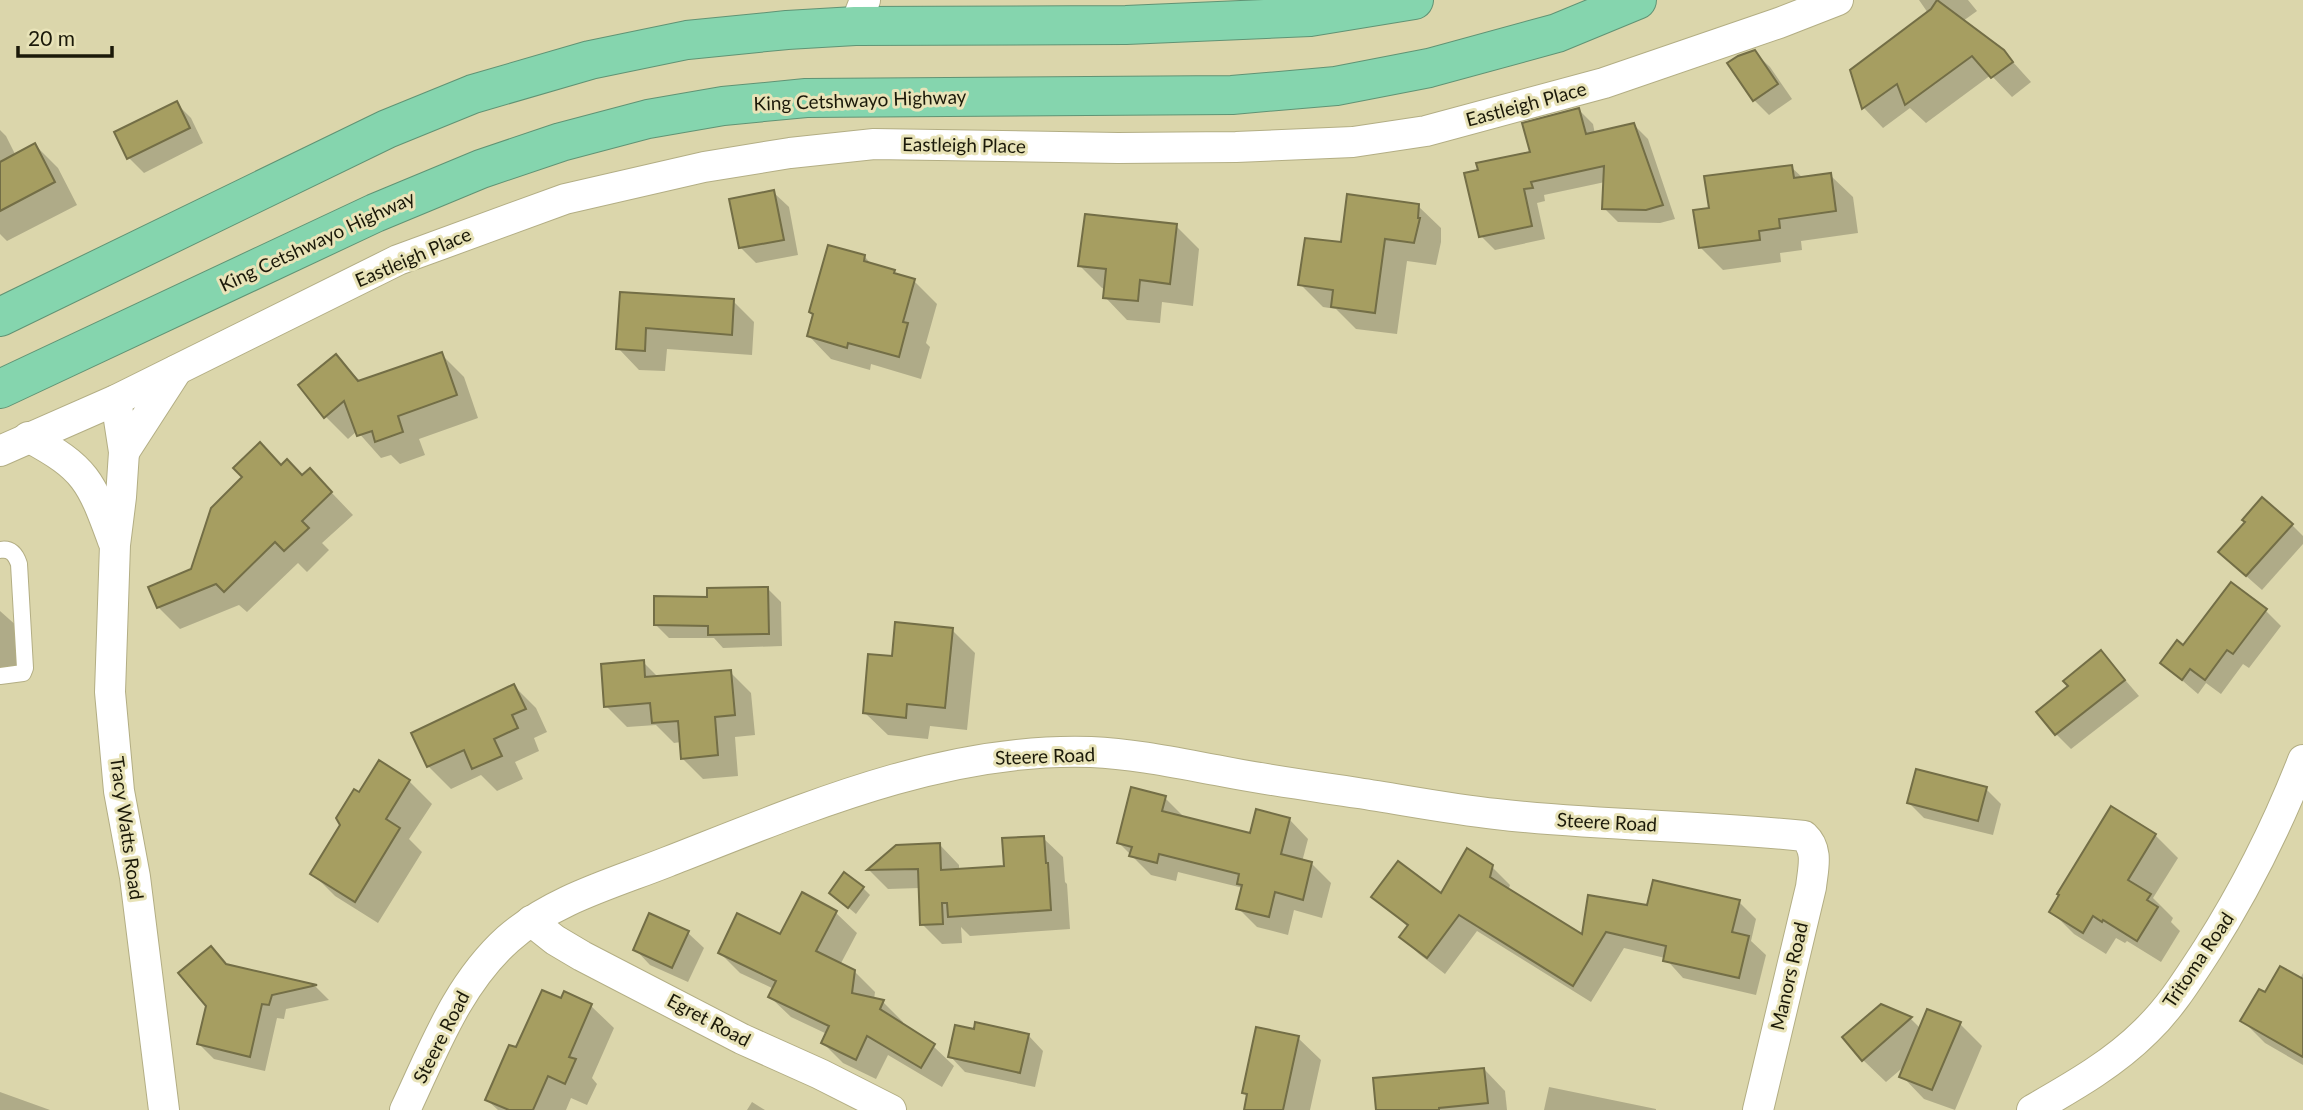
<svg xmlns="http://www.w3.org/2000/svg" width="2303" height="1110" viewBox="0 0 2303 1110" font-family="Lato,sans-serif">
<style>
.shadow{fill:#0003}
.building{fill:#a69e61;stroke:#736e46;stroke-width:2}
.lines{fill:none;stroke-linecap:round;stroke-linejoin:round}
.lane-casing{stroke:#b3ae84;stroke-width:18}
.street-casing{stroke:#b3ae84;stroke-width:32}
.highway-casing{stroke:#609374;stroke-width:40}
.lane{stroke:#fff;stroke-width:16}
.street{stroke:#fff;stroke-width:30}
.highway{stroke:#85d5ae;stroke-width:38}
.labels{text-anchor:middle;stroke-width:6;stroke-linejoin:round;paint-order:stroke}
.street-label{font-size:19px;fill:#1b1909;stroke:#e8e3b8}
</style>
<rect width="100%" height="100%" fill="#dbd6ab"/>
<g class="shadow">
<polygon points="1919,0 1968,0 1977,11 1963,21 2003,51 2031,82 2012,97 1991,75 1926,123 1910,108 1883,128 1864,108 1852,71 1928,13"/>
<polygon points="1754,52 1770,67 1792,99 1769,115 1754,100 1729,64"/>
<polygon points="176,103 191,118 203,143 144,173 129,158"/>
<polygon points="1579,110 1593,124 1595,134 1634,125 1648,139 1675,219 1660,223 1618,222 1604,208 1605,182 1544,195 1545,201 1537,203 1545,239 1495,250 1481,236 1532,153"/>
<polygon points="0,130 6,136 16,156 35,145 58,168 77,205 7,241 0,234"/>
<polygon points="1791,167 1803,178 1830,175 1853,197 1858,233 1801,241 1802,250 1780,253 1781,262 1723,270 1700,247"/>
<polygon points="773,192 789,207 798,255 756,263 741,248"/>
<polygon points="1418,206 1441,228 1441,242 1436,265 1407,261 1397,334 1356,329 1336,309 1323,307 1300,284 1342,244"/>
<polygon points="1176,226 1199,249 1193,306 1162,302 1160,323 1127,320 1105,297 1105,289 1102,288 1080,266"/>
<polygon points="865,257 872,265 894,271 899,277 914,281 937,304 926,343 930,347 921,379 871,364 870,370 831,359 809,336 815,315"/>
<polygon points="621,293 733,301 754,322 752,355 667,349 665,371 639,370 618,348"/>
<polygon points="441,354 464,377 478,418 419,439 425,455 400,464 391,455 381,458 357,431 348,439 325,416 336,356 361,382"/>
<polygon points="282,467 331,492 353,515 322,543 329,550 307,572 298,563 247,612 239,605 180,629 158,607 150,587 192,570"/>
<polygon points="2247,522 2292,525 2303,536 2303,544 2262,590 2236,567"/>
<polygon points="768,589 781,602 782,646 723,648 714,638 669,638 656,625 709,599"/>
<polygon points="2265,610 2281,626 2249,668 2243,664 2221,694 2206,683 2198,694 2162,663 2183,648"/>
<polygon points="0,611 18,627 18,680 0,680"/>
<polygon points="952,630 975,653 967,730 930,726 928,739 888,735 865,713 893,658"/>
<polygon points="2101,652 2139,696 2071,749 2056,734 2070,687"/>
<polygon points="643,662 659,678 730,672 751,693 755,735 735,737 738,776 703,779 682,758 681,742 674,743 656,725 627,727 606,706"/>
<polygon points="514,686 536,708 547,732 534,738 539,751 515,762 523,779 497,791 481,775 451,789 428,766"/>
<polygon points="409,781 432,804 409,839 422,852 378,923 335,896 312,873 360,794"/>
<polygon points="1986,789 2001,804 1993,835 1924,818 1909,803"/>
<polygon points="1165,798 1184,817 1251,835 1289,819 1308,839 1302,862 1312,864 1331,883 1322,918 1294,910 1288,935 1257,927 1238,908 1243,888 1178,872 1176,881 1151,875 1119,843"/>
<polygon points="2155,835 2178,858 2153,898 2173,918 2171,922 2180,931 2161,962 2127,941 2125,943 2116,938 2106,954 2074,934 2051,911"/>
<polygon points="1043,838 1063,857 1065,882 1067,884 1070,929 970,936 961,927 962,943 942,944 922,924 920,888 888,889 870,871 897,847 940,845 959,865 959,870 1006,867"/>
<polygon points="1492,867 1510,885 1508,891 1583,937 1648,907 1739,902 1756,919 1751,941 1766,955 1756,995 1683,978 1665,958 1624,948 1591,1002 1477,931 1445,974 1419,954 1401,936 1408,927 1374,897 1441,895"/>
<polygon points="863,888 870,895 856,914 831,893"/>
<polygon points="803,894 836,913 857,933 840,965 854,971 875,992 874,1000 883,1002 903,1022 902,1026 933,1046 954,1066 942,1087 888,1055 876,1079 843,1063 823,1043 827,1034 791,1017 770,997 774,989 740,973 720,953 780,936"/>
<polygon points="650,915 688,933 704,948 688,982 650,965 635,949"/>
<polygon points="211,948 229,967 316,987 329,1000 286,1009 284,1019 277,1018 265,1071 214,1059 199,1044 208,1006"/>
<polygon points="2303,973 2303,1065 2265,1043 2242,1020 2266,995 2300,979"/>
<polygon points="561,1001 591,1006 614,1028 592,1078 597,1084 587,1105 571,1098 566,1110 498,1110 487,1100 517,1050"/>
<polygon points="1881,1006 1911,1019 1921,1029 1960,1024 1982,1046 1955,1110 1924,1099 1902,1076 1907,1064 1886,1082 1863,1060"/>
<polygon points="1028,1035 1043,1051 1035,1087 965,1072 950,1056"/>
<polygon points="1298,1038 1321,1060 1310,1110 1246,1110 1248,1097 1243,1092"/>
<polygon points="1484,1069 1505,1091 1507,1110 1377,1110"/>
<polygon points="1549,1087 1656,1109 1656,1110 1544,1110"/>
<polygon points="0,1092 50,1110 0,1110"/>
<polygon points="752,1102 765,1110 747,1110"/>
</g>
<g class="building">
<polygon points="1937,0 2004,50 2013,62 1991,78 1972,56 1905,105 1897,84 1862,109 1850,70 1931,9"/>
<polygon points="1755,50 1778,84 1753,101 1727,63 1738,56"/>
<polygon points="177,101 190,128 127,159 114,132"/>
<polygon points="1579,108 1586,134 1634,123 1663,205 1646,210 1602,209 1604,166 1531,182 1533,188 1524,189 1532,226 1479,237 1464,173 1478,170 1476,163 1530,152 1522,123"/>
<polygon points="35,143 55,182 0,211 0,162"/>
<polygon points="1792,165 1794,178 1831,173 1836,211 1779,219 1780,228 1759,231 1760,240 1699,248 1693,210 1709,208 1704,176"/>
<polygon points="774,190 784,240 739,248 729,199"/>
<polygon points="1347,194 1419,204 1418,218 1420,218 1414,243 1385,239 1375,313 1331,307 1333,290 1298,285 1305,238 1341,242"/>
<polygon points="1085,214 1177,224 1170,284 1140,280 1138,301 1103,298 1106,269 1078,266"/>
<polygon points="828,245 865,255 864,261 895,270 894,273 915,279 903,322 908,323 899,357 848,343 847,348 807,336 813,314 809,312"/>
<polygon points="620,292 734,299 732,335 646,328 645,351 616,349"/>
<polygon points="442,352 457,395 398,416 403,432 375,442 372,431 357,436 344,401 324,418 298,385 336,354 358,381"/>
<polygon points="260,442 281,465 287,459 302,475 310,468 332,492 302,521 309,528 284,551 275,542 224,592 216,584 157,608 148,587 191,569 211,508 242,477 233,468"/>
<polygon points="2262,497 2293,524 2246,576 2218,552 2245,522 2242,520"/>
<polygon points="2231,582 2267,609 2233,654 2227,650 2205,680 2190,669 2182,680 2160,663 2177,640 2183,645"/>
<polygon points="768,587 769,634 708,635 708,626 654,625 654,596 707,597 707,588"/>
<polygon points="895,622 953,628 945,708 907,704 906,718 863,713 868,654 892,656"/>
<polygon points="2101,650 2125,680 2055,735 2036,712 2068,686 2063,681"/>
<polygon points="644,660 645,677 731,670 735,715 715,717 718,755 681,759 678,721 652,723 650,703 604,707 601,664"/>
<polygon points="514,684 526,709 512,715 518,728 494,739 502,756 472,769 464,750 427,767 411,733"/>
<polygon points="379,760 410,780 386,819 400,828 355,902 310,874 340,825 336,818 354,789 359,792"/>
<polygon points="1916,769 1987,787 1978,821 1907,803"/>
<polygon points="1131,787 1166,796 1162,811 1250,833 1256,809 1290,818 1281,854 1312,862 1303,900 1275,892 1269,917 1236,909 1242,885 1237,884 1239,874 1159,854 1157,863 1129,856 1132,847 1117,843"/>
<polygon points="2111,806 2156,834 2128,880 2151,894 2147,900 2158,907 2137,941 2103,920 2102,922 2093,916 2083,933 2049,912 2059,895 2057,894"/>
<polygon points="1044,836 1046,863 1048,863 1051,910 948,917 947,903 942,903 943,924 920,925 918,869 867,870 896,845 940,843 941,870 1004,866 1002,838"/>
<polygon points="1467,848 1493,865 1490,877 1582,934 1588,895 1647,905 1653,880 1740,900 1732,932 1749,936 1739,978 1663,961 1666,946 1606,932 1573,986 1459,915 1427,958 1399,937 1408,925 1371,897 1398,861 1441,893"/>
<polygon points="844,872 864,887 848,908 829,893"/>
<polygon points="802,892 837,911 816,951 855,970 852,993 884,1000 880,1009 935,1044 921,1068 867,1036 856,1060 821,1043 829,1026 768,997 776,981 718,953 737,913 780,934"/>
<polygon points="649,913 689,931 672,968 633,950"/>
<polygon points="211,946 226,964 317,985 272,995 269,1005 262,1004 250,1057 197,1044 206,1006 178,973"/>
<polygon points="2280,966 2303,979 2303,1057 2240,1021 2259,989 2265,992"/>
<polygon points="542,990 561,998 564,991 592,1004 569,1057 576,1059 565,1084 548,1076 533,1110 509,1110 485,1100 509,1045 516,1047"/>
<polygon points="1881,1004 1912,1017 1862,1061 1842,1037"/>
<polygon points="1927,1009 1961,1022 1932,1090 1899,1077"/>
<polygon points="975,1022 1029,1034 1020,1073 948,1057 955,1025 974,1029"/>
<polygon points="1256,1027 1299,1036 1283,1110 1244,1110 1247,1094 1242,1093"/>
<polygon points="1484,1068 1488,1103 1439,1108 1439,1110 1376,1110 1373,1078"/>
</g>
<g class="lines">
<defs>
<path id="lane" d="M0 550C11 548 16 555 19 564L25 668 23 673 0 676"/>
<g id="street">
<polyline points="855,26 865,0"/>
<polyline points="116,400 124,452 121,497 115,545 110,692 119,791 135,877 164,1110"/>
<path d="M28 437C86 468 91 481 113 541"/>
<polyline points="0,451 116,400 398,260 565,199 704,167 790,153 874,144 1118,148 1236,147 1353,142 1426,131 1604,83 1779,23 1838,0"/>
<polyline points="124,452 177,370"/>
<polyline points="531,921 555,940 582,956 742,1039 820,1074 891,1110"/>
<path d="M405 1110C434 1049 457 985 508 939 552 900 614 883 667 862 803 809 943 747 1091 752 1135 754 1177 763 1221 771 1266 780 1312 786 1358 793 1404 800 1450 809 1496 814 1598 826 1702 825 1804 836 1819 850 1813 868 1811 887L1758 1110"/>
<path d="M2032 1110C2072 1087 2113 1064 2146 1031 2171 1007 2188 979 2207 950 2245 890 2277 827 2303 760"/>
</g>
<g id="highway">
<polyline points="0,317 387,129 473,94 590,60 687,40 787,30 855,26 1126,25 1310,17 1414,0"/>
<polyline points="0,389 375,213 481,169 561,142 648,119 723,106 806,98 1232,95 1336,86 1429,68 1557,33 1637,0"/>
</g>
</defs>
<use href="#lane" class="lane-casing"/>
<use href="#street" class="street-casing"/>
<use href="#highway" class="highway-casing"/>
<use href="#lane" class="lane"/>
<use href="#street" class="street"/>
<use href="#highway" class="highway"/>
</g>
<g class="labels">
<g class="street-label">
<text transform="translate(860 100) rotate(-2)" y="7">King Cetshwayo Highway</text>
<text transform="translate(1526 104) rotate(-15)" y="7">Eastleigh Place</text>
<text transform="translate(964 145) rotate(1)" y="7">Eastleigh Place</text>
<text transform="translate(317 241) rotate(-25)" y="7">King Cetshwayo Highway</text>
<text transform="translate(413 257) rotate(-23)" y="7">Eastleigh Place</text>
<text transform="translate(1045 756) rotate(-2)" y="7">Steere Road</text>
<text transform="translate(1607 822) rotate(3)" y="7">Steere Road</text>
<text transform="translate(127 828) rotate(82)" y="7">Tracy Watts Road</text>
<text transform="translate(2198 960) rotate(-56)" y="7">Tritoma Road</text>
<text transform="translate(1789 976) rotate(-77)" y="7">Manors Road</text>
<text transform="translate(709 1020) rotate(28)" y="7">Egret Road</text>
<text transform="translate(441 1037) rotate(-63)" y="7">Steere Road</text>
</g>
</g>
<path d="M18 46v10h94v-10" fill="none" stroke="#1b1909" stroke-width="3.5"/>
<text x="28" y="46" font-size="21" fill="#1b1909" stroke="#e8e3b8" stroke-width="5" paint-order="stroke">20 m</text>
</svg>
